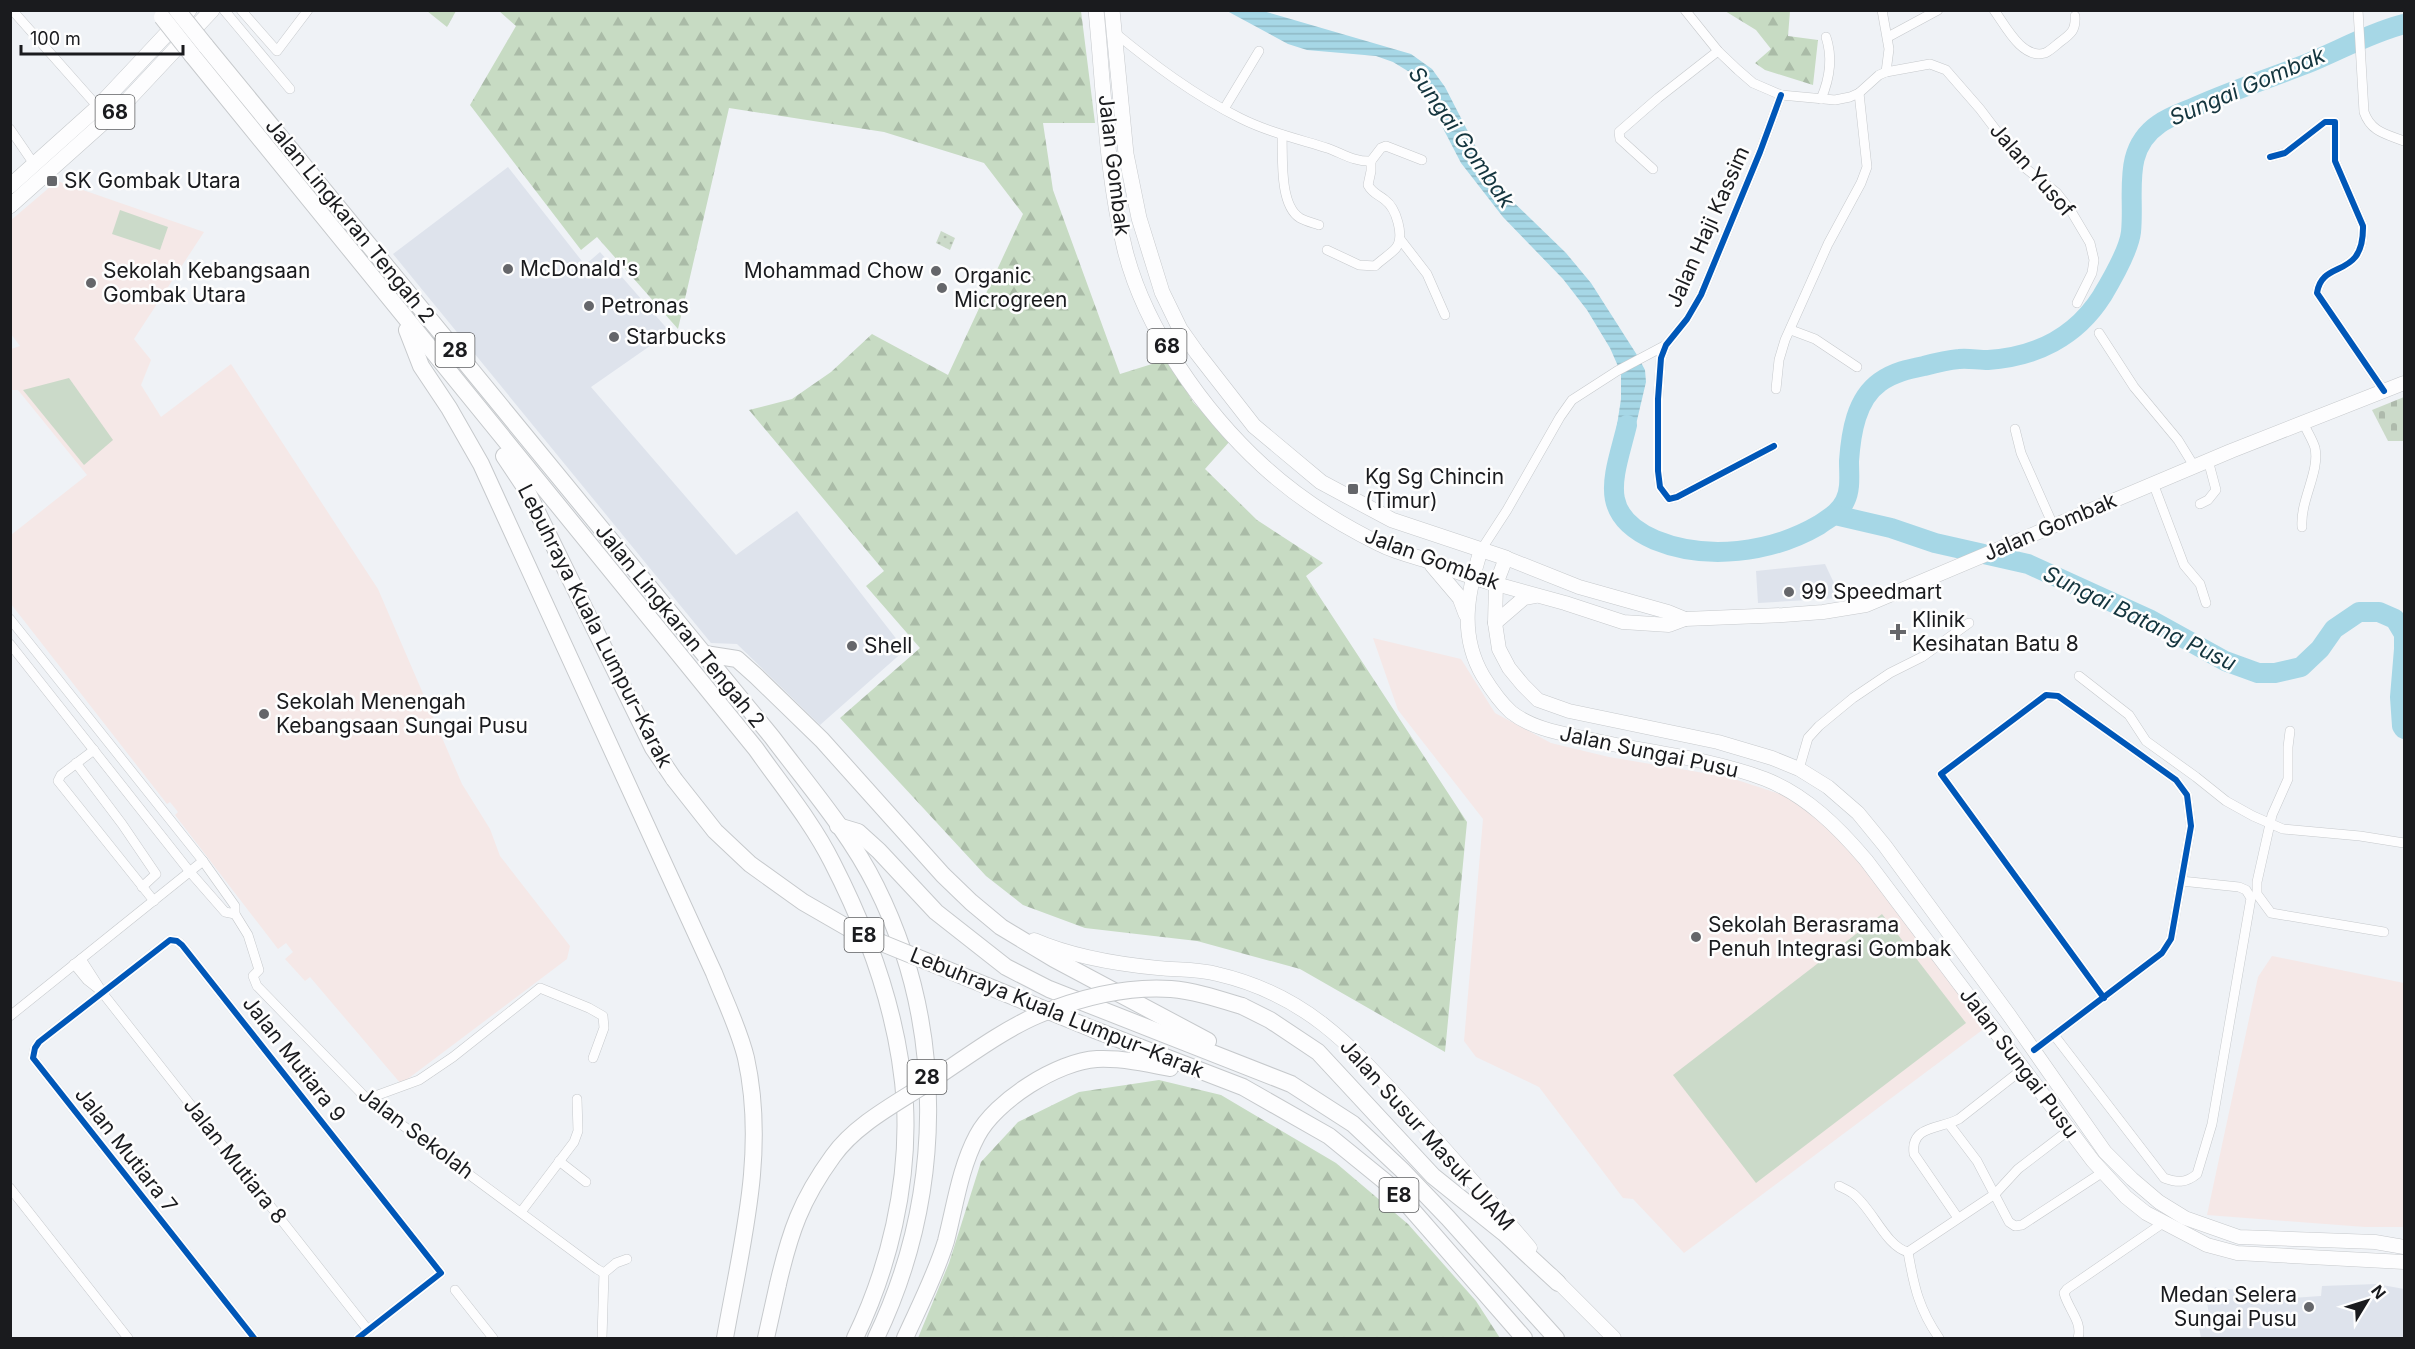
<svg xmlns="http://www.w3.org/2000/svg" width="2415" height="1349" viewBox="0 0 2415 1349" font-family="Inter,sans-serif">
<style>
.built{fill:#dee3ec}
.education{fill:#f5e8e7}
.grass{fill:url(#grass-dots)}
.forest{fill:url(#forest-firs)}
.cemetery{fill:url(#cemetery-stones)}
.pitch{fill:#cbdac9}
.water{fill:url(#water-rules)}
.lines{fill:none;stroke-linecap:round;stroke-linejoin:round}
.river{stroke:#a6d7e6;stroke-width:20}
.street-casing{stroke:#c6c9cc;stroke-width:10}
.secondary-casing{stroke:#c6c9cc;stroke-width:15}
.primary-casing{stroke:#c6c9cc;stroke-width:16}
.highway-casing{stroke:#c6c9cc;stroke-width:18}
.street{stroke:#fdfdfe;stroke-width:9}
.secondary{stroke:#fdfdfe;stroke-width:14}
.primary{stroke:#fdfdfe;stroke-width:15}
.highway{stroke:#fdfdfe;stroke-width:16}
.highway-bridge-casing{stroke:#c6c9cc;stroke-width:18;stroke-linecap:butt}
.highway-bridge{stroke:#fdfdfe;stroke-width:16}
.cycleway-casing{stroke:#fefefe;stroke-width:10}
.cycleway{stroke:#0057b8;stroke-width:6}
.poi-dot{fill:#65666a;stroke:#fefefe;stroke-width:2}
.labels{text-anchor:middle;stroke-width:5;stroke-linejoin:round;paint-order:stroke}
.shield{fill:#fefefe;stroke:#5e5f61;stroke-width:1.5}
.shield-label{font-size:20px;font-weight:bold;fill:#1a1b1e}
.street-label{font-size:21px;fill:#1a1b1e;stroke:#fefefe}
.poi-label{font-size:21px;fill:#1a1b1e;stroke:#fefefe;text-anchor:start}
.water-label{font-size:22px;font-style:italic;fill:#14353e;stroke:#fefefe}
</style>
<defs>
<pattern id="grass-dots" width="8" height="8" patternUnits="userSpaceOnUse" patternTransform="scale(1.5)"><rect width="8" height="8" fill="#cbdac9"/><path d="M2 2h.1M6 6h.1" fill="none" stroke="#aebaac" stroke-width="1.8" stroke-linecap="round"/></pattern>
<pattern id="forest-firs" width="22" height="20" patternUnits="userSpaceOnUse" patternTransform="scale(1.5)"><rect width="22" height="20" fill="#c7dbc3"/><path d="M5 1l3.5 6h-7zM16 11l3.5 6h-7z" fill="#aabba7"/></pattern>
<pattern id="cemetery-stones" width="16" height="16" patternUnits="userSpaceOnUse" patternTransform="scale(1.5)"><rect width="16" height="16" fill="#cbdac9"/><path d="M2 7V4a2 2 0 0 1 4 0v3zM10 15v-3a2 2 0 0 1 4 0v3z" fill="#aebaac"/></pattern>
<pattern id="water-rules" width="6" height="5" patternUnits="userSpaceOnUse" patternTransform="scale(1.5)"><rect width="6" height="5" fill="#a6d7e6"/><path d="M0 2.5h6" fill="none" stroke="#8eb8c5"/></pattern>
</defs>
<rect width="100%" height="100%" fill="#eff2f6"/>
<g class="built">
<polygon points="508,167 585,265 600,252 670,332 591,387 736,555 797,511 905,650 820,725 737,644 711,643 393,254"/>
<polygon points="1825,564 1841,598 1758,603 1756,571"/>
<polygon points="2377,1284 2404,1289 2404,1338 2201,1338 2198,1322 2209,1314 2207,1303 2213,1302 2215,1287 2292,1298 2321,1296 2322,1286"/>
</g>
<g class="education">
<polygon points="57,181 204,232 134,339 151,360 141,385 161,417 231,364 378,589 462,784 490,829 500,856 570,946 567,959 401,1084 310,977 305,981 285,959 293,952 286,943 278,949 175,815 178,812 170,802 167,804 11,604 11,535 87,475 18,390 11,390 11,349 20,346 11,334 10,221"/>
<polygon points="1373,638 1461,659 1495,713 1551,743 1609,757 1728,777 1795,799 1851,847 1985,1028 1684,1253 1633,1199 1623,1198 1539,1087 1476,1057 1464,1041 1483,819 1398,710"/>
<polygon points="2272,956 2404,983 2404,1227 2365,1227 2207,1215 2258,977"/>
</g>
<polygon class="grass" points="941,231 955,238 950,250 936,243"/>
<g class="forest">
<polygon points="427,11 456,10 456,11 447,27"/>
<polygon points="499,11 1081,11 1095,123 1043,123 1053,190 1120,374 1168,359 1193,402 1230,441 1205,469 1257,520 1323,563 1306,576 1467,822 1445,1052 1300,969 1197,941 1085,928 1023,905 986,876 840,718 920,648 866,586 884,571 749,410 792,399 831,372 872,334 948,375 1023,214 984,163 884,132 729,108 678,329 597,237 581,250 470,105 516,26"/>
<polygon points="1725,11 1790,11 1788,36 1818,40 1813,85 1765,70 1755,63 1771,49 1756,30"/>
<polygon points="1159,1080 1221,1095 1336,1163 1408,1224 1476,1301 1500,1338 918,1338 949,1263 981,1162 1018,1122 1079,1092"/>
</g>
<polygon class="cemetery" points="2404,397 2404,441 2388,441 2372,410"/>
<g class="pitch">
<polygon points="120,210 168,227 160,250 112,234"/>
<polygon points="69,378 113,440 84,465 23,390"/>
<polygon points="1882,914 1966,1023 1756,1183 1673,1075"/>
</g>
<polygon class="water" points="1227,11 1263,11 1411,54 1432,69 1445,87 1480,155 1504,193 1566,253 1591,283 1637,355 1645,370 1646,382 1630,450 1613,451 1621,399 1621,373 1610,348 1587,310 1563,279 1503,217 1461,163 1416,76 1393,62 1376,56 1307,50 1288,44"/>
<g class="lines">
<g class="river">
<path d="M1627 425C1615 475 1595 514 1655 540 1706 561 1771 553 1819 525 1829 518 1839 513 1845 501 1851 489 1849 475 1849 461 1851 433 1856 399 1880 382 1894 372 1909 369 1924 366 1935 363 1947 360 1959 359 1968 358 1978 360 1988 360 2035 357 2076 337 2102 296 2111 281 2129 250 2131 232 2135 193 2121 150 2159 124 2170 116 2184 112 2197 106 2233 90 2270 78 2306 64 2340 50 2370 33 2404 24"/>
<polyline points="1835,515 1891,528 1935,543 2028,564 2149,619 2225,661 2258,673 2275,673 2301,667 2320,649 2334,629 2359,612 2379,612 2395,619 2404,634 2404,647"/>
<polyline points="2404,649 2400,697 2402,726 2404,729"/>
</g>
<defs>
<g id="street">
<polyline points="224,10 290,89"/>
<polyline points="241,10 277,51 308,10"/>
<polyline points="1685,10 1718,51 1738,70 1753,83 1781,95 1835,100 1850,97 1859,93 1879,75 1886,72 1889,49 1882,10"/>
<path d="M1994 10C2005 25 2022 60 2045 53 2050 51 2056 45 2060 42 2071 34 2076 30 2075 16"/>
<path d="M2358 10 2364 112C2371 132 2386 134 2404 141"/>
<polyline points="13,11 98,107"/>
<path d="M1114 32C1154 65 1194 95 1240 118 1268 132 1298 139 1327 148 1342 153 1354 162 1371 161L1381 148 1386 146 1422 160"/>
<polyline points="1888,37 1938,10"/>
<polyline points="1886,72 1930,64 1946,70 1980,109 2024,167 2057,193 2071,211 2090,243 2094,260 2092,273 2077,303"/>
<path d="M1821 99C1830 78 1833 58 1826 37"/>
<polyline points="1224,109 1259,51"/>
<polyline points="10,129 34,164"/>
<path d="M1282 135C1283 157 1279 205 1300 218 1305 221 1313 223 1319 225"/>
<path d="M2270 157 2285 153 2325 122H2335V161L2363 226C2364 281 2322 258 2317 293L2384 391"/>
<polyline points="1653,169 1620,139 1619,132 1658,98 1718,51"/>
<polyline points="1400,239 1427,274 1445,315"/>
<path d="M1327 250 1359 265 1375 266C1381 260 1391 254 1396 248 1405 236 1396 208 1385 200 1378 194 1373 194 1368 185L1371 171V161"/>
<polyline points="1791,330 1815,339 1857,367"/>
<polyline points="2099,333 2134,387 2178,440 2194,466"/>
<polyline points="1776,389 1779,360 1785,340 1828,244 1861,183 1867,167 1859,93"/>
<polyline points="2015,429 2021,453 2053,525"/>
<polyline points="1774,446 1677,497 1669,499 1660,487 1658,471 1658,399 1661,358 1666,345 1687,319 1701,295 1760,152 1781,95"/>
<polyline points="2153,483 2184,565 2200,584 2206,603"/>
<polyline points="2200,504 2208,500 2216,490 2208,460"/>
<path d="M2302 527C2300 500 2320 472 2315 448 2313 440 2306 430 2303 422"/>
<polyline points="1481,550 1507,510 1560,417 1572,400 1617,371 1666,345"/>
<polyline points="10,619 203,861 235,906 235,914 248,935 259,970 253,976 257,986 367,1099 597,1269 604,1273 616,1263 627,1259"/>
<polyline points="10,644 190,872 225,912 235,914"/>
<polyline points="2079,676 2129,715 2146,741 2196,777 2226,801 2253,816 2283,829 2360,836 2404,843"/>
<polyline points="2290,731 2288,747 2288,779 2272,815 2257,882 2257,894 2271,913 2384,932"/>
<polyline points="94,750 61,775 58,781 154,901"/>
<polyline points="76,763 122,824 156,874 142,887"/>
<polyline points="1799,769 1808,738 1819,726 1853,698 1890,673 1922,657 1969,623"/>
<polyline points="81,959 99,987"/>
<polyline points="74,964 87,980 101,991 368,1330"/>
<polyline points="10,1016 203,861"/>
<path d="M2054 1035 2164 1178C2177 1183 2186 1183 2197 1174L2212 1124 2251 898 2246 890 2239 887 2181 881"/>
<polyline points="2034,1050 2162,953 2171,939 2191,826 2187,795 2176,780 2058,696 2046,695 1941,774 2104,998"/>
<polyline points="367,1099 419,1080 453,1057 540,988 589,1008 603,1016 604,1028 593,1058"/>
<polyline points="1949,1124 1977,1161 2009,1222 2015,1226 2022,1225 2103,1172"/>
<polyline points="559,1161 586,1182"/>
<path d="M1839 1186C1843 1188 1848 1190 1852 1193 1872 1207 1885 1246 1908 1252"/>
<polyline points="10,1188 128,1338"/>
<polyline points="521,1212 574,1142 578,1131 577,1099"/>
<path d="M1958 1218 1914 1154C1910 1125 1941 1129 1959 1119L2024 1068"/>
<polyline points="1908,1252 1995,1194 2018,1169 2069,1130"/>
<path d="M1908 1252C1914 1287 1919 1309 1939 1338"/>
<polyline points="455,1290 493,1338"/>
<polyline points="254,1338 33,1058 35,1048 39,1042 170,940 177,941 182,945 441,1273 358,1338"/>
<polyline points="602,1338 604,1273"/>
<path d="M2078 1338C2083 1322 2068 1309 2064 1293L2067 1289 2163 1223"/>
</g>
<g id="secondary">
<path d="M1481 550C1467 593 1459 635 1483 676 1491 689 1500 702 1511 712 1531 728 1559 733 1583 738 1643 752 1706 757 1765 779 1806 795 1838 827 1866 860L2093 1161 2126 1197 2146 1213 2207 1245 2237 1253 2404 1262"/>
<polyline points="1496,584 1565,603 1623,622 1669,625 1685,619 1783,615 1823,612 1866,605 2231,451 2404,383"/>
<polyline points="1685,619 1668,612 1579,587 1506,558 1496,584 1495,623 1499,649 1509,668 1523,685 1538,700 1569,711 1718,742 1772,758 1799,769 1828,787 1858,813 1885,846 2009,1015 2105,1152 2132,1179 2159,1202 2185,1218 2239,1237 2375,1242 2404,1247"/>
<polyline points="1495,623 1524,598 1535,596"/>
<path d="M1034 940C1073 957 1116 964 1158 968 1177 970 1198 969 1217 974 1308 995 1353 1048 1413 1114 1453 1158 1492 1203 1530 1248"/>
<polyline points="1551,1275 1614,1338"/>
</g>
<g id="primary">
<path d="M1096 10C1104 89 1106 174 1125 250 1145 329 1203 411 1263 466 1297 497 1339 524 1380 544 1393 551 1409 555 1423 559 1447 568 1471 577 1496 584"/>
<polyline points="1112,10 1126,154 1139,218 1162,292 1180,329 1197,353 1254,426 1321,482 1392,520 1506,558"/>
<polyline points="10,186 98,107 189,10"/>
<polyline points="10,206 124,104 212,10"/>
<polyline points="1432,565 1460,598 1466,614"/>
</g>
<g id="highway">
<path d="M205 45 772 737C808 785 849 832 876 886 947 1028 944 1196 876 1338"/>
<path d="M192 55 756 749C782 786 812 822 832 862 870 936 900 1021 905 1105 909 1184 889 1268 855 1338"/>
<path d="M407 330 421 366 449 408 481 464 714 973C725 1001 739 1029 746 1058 767 1153 741 1246 725 1338"/>
<polyline points="504,456 526,489 653,748 674,779"/>
<polyline points="705,654 737,659 756,676 822,740 943,875 971,902 1001,927 1054,959 1208,1041"/>
<polyline points="838,826 858,832 879,851 936,912 1006,967 1049,989 1291,1084 1353,1124 1402,1170 1448,1218 1556,1338"/>
<polyline points="1242,1006 1270,1020 1318,1052 1433,1176 1504,1233 1558,1283"/>
<polyline points="1095,1030 1243,1087 1329,1136 1393,1188 1524,1338"/>
<polyline points="766,1338 778,1284"/>
<path d="M905 1338C919 1307 936 1274 946 1241 955 1206 960 1168 977 1136 995 1101 1058 1061 1097 1059 1121 1058 1146 1063 1170 1068"/>
</g>
</defs>
<use href="#street" class="street-casing"/>
<use href="#secondary" class="secondary-casing"/>
<use href="#primary" class="primary-casing"/>
<use href="#highway" class="highway-casing"/>
<use href="#street" class="street"/>
<use href="#secondary" class="secondary"/>
<use href="#primary" class="primary"/>
<use href="#highway" class="highway"/>
<defs>
<g id="highway-bridge">
<polyline points="177,10 205,45"/>
<polyline points="162,17 192,55"/>
<polyline points="674,779 715,831 750,864 803,902 855,932 1095,1030"/>
<path d="M778 1284C790 1232 801 1200 833 1156 855 1125 895 1104 926 1084 960 1062 1002 1030 1038 1015 1079 998 1127 986 1171 989 1195 991 1219 999 1242 1006"/>
</g>
</defs>
<use href="#highway-bridge" class="highway-bridge-casing"/>
<use href="#highway-bridge" class="highway-bridge"/>
<defs>
<g id="cycleway">
<path d="M2270 157 2285 153 2325 122H2335V161L2363 226C2364 281 2322 258 2317 293L2384 391"/>
<polyline points="1774,446 1677,497 1669,499 1660,487 1658,471 1658,399 1661,358 1666,345 1687,319 1701,295 1760,152 1781,95"/>
<polyline points="2034,1050 2162,953 2171,939 2191,826 2187,795 2176,780 2058,696 2046,695 1941,774 2104,998"/>
<polyline points="254,1338 33,1058 35,1048 39,1042 170,940 177,941 182,945 441,1273 358,1338"/>
</g>
</defs>
<use href="#cycleway" class="cycleway-casing"/>
<use href="#cycleway" class="cycleway"/>
</g>
<g class="poi-dot">
<rect x="46" y="175" width="12" height="12" rx="3"/>
<circle cx="508" cy="269" r="6"/>
<circle cx="936" cy="271" r="6"/>
<circle cx="91" cy="283" r="6"/>
<circle cx="942" cy="288" r="6"/>
<circle cx="589" cy="306" r="6"/>
<circle cx="614" cy="337" r="6"/>
<rect x="1347" y="483" width="12" height="12" rx="3"/>
<circle cx="1789" cy="592" r="6"/>
<path d="M1895 623h6v6h6v6h-6v6h-6v-6h-6v-6h6z"/>
<circle cx="852" cy="646" r="6"/>
<circle cx="264" cy="714" r="6"/>
<circle cx="1696" cy="937" r="6"/>
<circle cx="2309" cy="1307" r="6"/>
</g>
<g class="labels">
<g class="shield">
<rect x="95.5" y="95" width="39" height="34" rx="4.5"/>
<rect x="1147.5" y="329" width="39" height="34" rx="4.5"/>
<rect x="435.5" y="333" width="39" height="34" rx="4.5"/>
<rect x="844.5" y="918" width="39" height="34" rx="4.5"/>
<rect x="907.5" y="1060" width="39" height="34" rx="4.5"/>
<rect x="1379.5" y="1178" width="39" height="34" rx="4.5"/>
</g>
<g class="shield-label">
<text x="115" y="119">68</text>
<text x="1167" y="353">68</text>
<text x="455" y="357">28</text>
<text x="864" y="942">E8</text>
<text x="927" y="1084">28</text>
<text x="1399" y="1202">E8</text>
</g>
<g class="street-label">
<text transform="translate(1114 165) rotate(83)" y="7">Jalan Gombak</text>
<text transform="translate(2032 170) rotate(49)" y="7">Jalan Yusof</text>
<text transform="translate(350 221) rotate(51)" y="7">Jalan Lingkaran Tengah 2</text>
<text transform="translate(1708 227) rotate(-66)" y="7">Jalan Haji Kassim</text>
<text transform="translate(2050 527) rotate(-23)" y="7">Jalan Gombak</text>
<text transform="translate(1432 559) rotate(20)" y="7">Jalan Gombak</text>
<text transform="translate(595 626) rotate(63)" y="7">Lebuhraya Kuala Lumpur–Karak</text>
<text transform="translate(680 626) rotate(51)" y="7">Jalan Lingkaran Tengah 2</text>
<text transform="translate(1649 752) rotate(12)" y="7">Jalan Sungai Pusu</text>
<text transform="translate(1057 1013) rotate(22)" y="7">Lebuhraya Kuala Lumpur–Karak</text>
<text transform="translate(294 1059) rotate(52)" y="7">Jalan Mutiara 9</text>
<text transform="translate(2019 1063) rotate(53)" y="7">Jalan Sungai Pusu</text>
<text transform="translate(416 1133) rotate(37)" y="7">Jalan Sekolah</text>
<text transform="translate(1427 1135) rotate(48)" y="7">Jalan Susur Masuk UIAM</text>
<text transform="translate(126 1150) rotate(52)" y="7">Jalan Mutiara 7</text>
<text transform="translate(235 1161) rotate(52)" y="7">Jalan Mutiara 8</text>
</g>
<g class="poi-label">
<text x="64" y="188">SK Gombak Utara</text>
<text x="520" y="276">McDonald's</text>
<text x="103" y="278">Sekolah Kebangsaan<tspan x="103" dy="24">Gombak Utara</tspan></text>
<text x="924" y="278" text-anchor="end">Mohammad Chow</text>
<text x="954" y="283">Organic<tspan x="954" dy="24">Microgreen</tspan></text>
<text x="601" y="313">Petronas</text>
<text x="626" y="344">Starbucks</text>
<text x="1365" y="484">Kg Sg Chincin<tspan x="1365" dy="24">(Timur)</tspan></text>
<text x="1801" y="599">99 Speedmart</text>
<text x="1912" y="627">Klinik<tspan x="1912" dy="24">Kesihatan Batu 8</tspan></text>
<text x="864" y="653">Shell</text>
<text x="276" y="709">Sekolah Menengah<tspan x="276" dy="24">Kebangsaan Sungai Pusu</tspan></text>
<text x="1708" y="932">Sekolah Berasrama<tspan x="1708" dy="24">Penuh Integrasi Gombak</tspan></text>
<text x="2297" y="1302" text-anchor="end">Medan Selera<tspan x="2297" dy="24">Sungai Pusu</tspan></text>
</g>
<g class="water-label">
<text transform="translate(2247 86) rotate(-23)" y="8">Sungai Gombak</text>
<text transform="translate(1462 137) rotate(55)" y="8">Sungai Gombak</text>
<text transform="translate(2140 618) rotate(26)" y="8">Sungai Batang Pusu</text>
</g>
</g>
<rect width="2415" height="1349" fill="none" stroke="#1a1b1e" stroke-width="24"/>
<g transform="translate(2367 1301) rotate(52)" stroke="#fefefe" stroke-width="4.5" paint-order="stroke">
<path d="M0-4.5L10 22L0 15L-10 22Z" fill="#1a1b1e"/>
<text y="-9" font-size="16" font-weight="bold" text-anchor="middle" fill="#1a1b1e">N</text>
</g>
<path d="M21 45v9h162v-9" fill="none" stroke="#1a1b1e" stroke-width="3"/>
<text x="30" y="45" font-size="18" fill="#1a1b1e" stroke="#fefefe" stroke-width="4.5" paint-order="stroke">100 m</text>
</svg>
